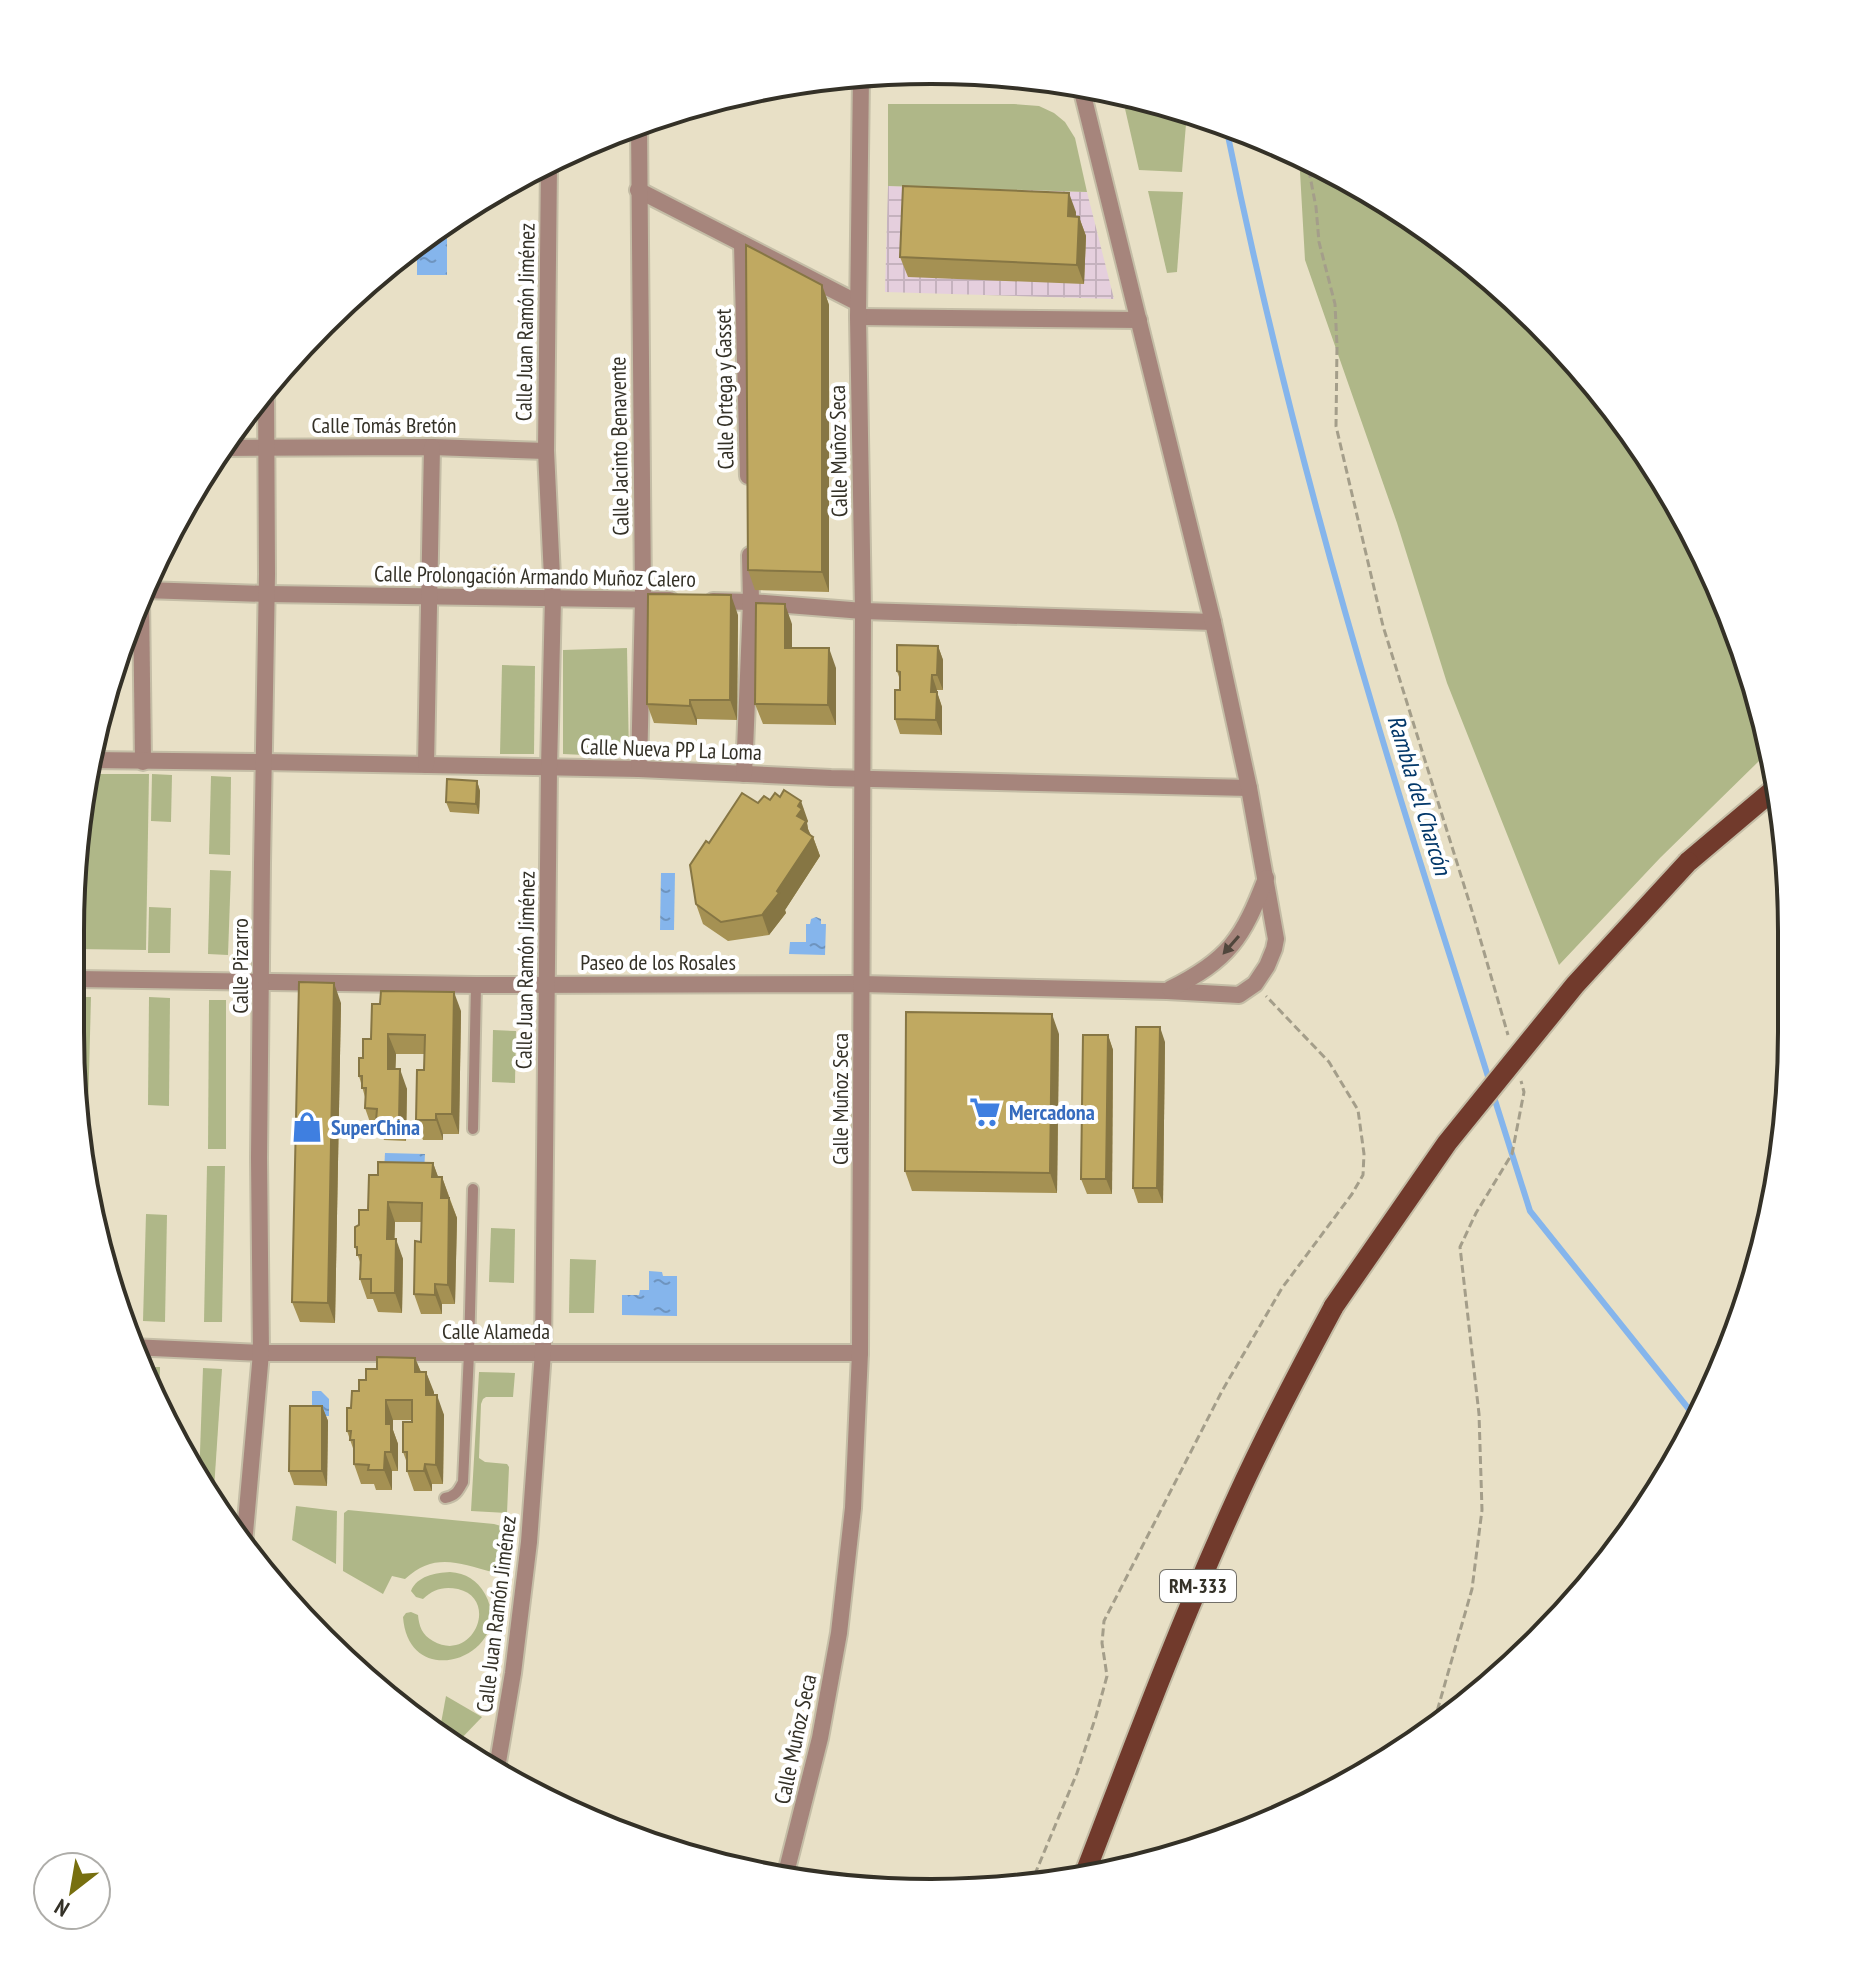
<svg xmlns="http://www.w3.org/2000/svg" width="1862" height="1963" viewBox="0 0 1862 1963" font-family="'PT Sans Narrow',sans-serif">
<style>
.industrial{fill:url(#industrial-grid)}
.green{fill:#afb788}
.water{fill:url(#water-ripples)}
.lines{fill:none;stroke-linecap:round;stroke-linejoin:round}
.stream{stroke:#85b5ec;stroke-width:6}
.lane-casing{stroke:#c4bda6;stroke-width:14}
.street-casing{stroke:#c4bda6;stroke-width:20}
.primary-casing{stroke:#c4bda6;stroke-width:24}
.path{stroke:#a49e8a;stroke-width:3;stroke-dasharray:8 4;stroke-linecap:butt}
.lane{stroke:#a6857c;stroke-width:10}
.street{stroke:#a6857c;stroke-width:16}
.primary{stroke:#713a2c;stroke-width:20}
.primary-bridge-casing{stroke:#c4bda6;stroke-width:24;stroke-linecap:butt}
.primary-bridge{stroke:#713a2c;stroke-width:20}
.wall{fill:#a59153}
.shaded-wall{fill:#867644}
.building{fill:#c0a961;stroke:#867644;stroke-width:2}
.oneway{fill:#50463c}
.labels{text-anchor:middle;stroke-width:8;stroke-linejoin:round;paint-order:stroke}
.shield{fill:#fff;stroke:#716f68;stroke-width:2}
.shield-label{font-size:20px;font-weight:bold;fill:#343127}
.street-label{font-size:22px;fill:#343127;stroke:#fff}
.shop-label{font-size:22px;font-weight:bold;fill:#366cbe;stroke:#fff;text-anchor:start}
.water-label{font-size:24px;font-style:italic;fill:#023769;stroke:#fff}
.rim{fill:none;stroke:#343127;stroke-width:4}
</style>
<defs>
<pattern id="industrial-grid" width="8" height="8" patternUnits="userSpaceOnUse" patternTransform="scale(2)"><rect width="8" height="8" fill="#e5cfdd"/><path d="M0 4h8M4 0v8" fill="none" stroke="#c5b2be"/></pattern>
<pattern id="water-ripples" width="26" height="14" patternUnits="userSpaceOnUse" patternTransform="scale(2)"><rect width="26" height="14" fill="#85b5ec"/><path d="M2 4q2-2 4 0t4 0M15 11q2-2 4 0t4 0" fill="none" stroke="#6e94bf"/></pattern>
</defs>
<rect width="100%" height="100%" fill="#e8e0c6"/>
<polygon class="industrial" points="888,186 1087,192 1114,299 885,292"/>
<g class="green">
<polygon points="1123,100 1159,101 1187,112 1182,172 1139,170"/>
<polygon points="888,104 1014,104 1039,106 1054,113 1065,122 1075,138 1087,192 888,186"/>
<polygon points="1299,154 1312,159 1456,248 1579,364 1677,501 1746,655 1770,754 1759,761 1660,858 1559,965 1447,683 1397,523 1305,260"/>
<polygon points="1148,191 1183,192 1177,272 1167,273"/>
<polygon points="627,648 629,757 563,754 563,650"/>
<polygon points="502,665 535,666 534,754 500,754"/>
<polygon points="89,774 149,774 146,950 75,949 72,874"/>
<polygon points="152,774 172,775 171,822 151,821"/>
<polygon points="211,776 231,777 230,855 209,854"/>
<polygon points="210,870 231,871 228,955 208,954"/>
<polygon points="149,907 171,908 170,953 148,953"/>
<polygon points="77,997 91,997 88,1112 83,1111"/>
<polygon points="149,997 170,998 169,1106 148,1105"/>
<polygon points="209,1000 226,1000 226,1149 208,1149"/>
<polygon points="493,1030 516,1031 515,1083 492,1082"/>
<polygon points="207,1166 225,1166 222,1322 204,1322"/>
<polygon points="146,1214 167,1215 165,1322 143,1321"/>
<polygon points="491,1228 515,1229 514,1283 489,1282"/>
<polygon points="570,1259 596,1260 594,1313 569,1313"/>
<polygon points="138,1367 160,1367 159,1406"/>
<polygon points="203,1368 222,1369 214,1489 199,1480"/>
<polygon points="479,1372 515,1373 513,1397 486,1397 483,1399 481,1404 479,1458 485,1462 507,1464 509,1467 507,1513 471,1511"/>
<polygon points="296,1506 337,1511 336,1564 292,1540"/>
<path d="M348 1510 494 1524 501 1526 505 1531C503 1545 505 1564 492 1572 459 1563 434 1552 405 1579L392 1576 383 1594 343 1571 344 1513Z"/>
<path d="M450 1572C466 1573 477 1580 485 1594 518 1654 409 1696 403 1617L406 1613 411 1612 418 1615C419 1626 422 1635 433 1641 473 1664 500 1599 458 1589 444 1586 433 1589 423 1599L416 1597 411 1591C417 1576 435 1573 450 1572Z"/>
<polygon points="446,1696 482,1717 455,1745 439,1734"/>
</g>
<g class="water">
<polygon points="447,224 447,275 417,275 417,245"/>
<polygon points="661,873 675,873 674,930 660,930"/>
<polygon points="816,917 821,919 821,924 826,924 825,955 789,954 790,942 806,942 806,924 810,924 811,919"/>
<polygon points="385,1153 425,1154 424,1172 384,1172"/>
<polygon points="649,1271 662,1272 663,1276 677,1276 677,1316 622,1315 622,1295 639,1295 640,1290 649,1290"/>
<polygon points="312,1391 321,1391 329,1399 329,1416 312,1416"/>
</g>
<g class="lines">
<g class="stream">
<path d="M1229 128 1228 136C1268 332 1319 527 1376 718 1412 840 1452 961 1490 1083"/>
<polyline points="1493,1094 1530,1211 1696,1418"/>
</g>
<defs>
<g id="lane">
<polyline points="473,1129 476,985"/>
<path d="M445 1498C456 1496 458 1491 463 1482L469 1353 473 1189"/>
</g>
<g id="street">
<polyline points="638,190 858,303"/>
<polyline points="742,244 748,476"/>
<polyline points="858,317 1139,320"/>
<polyline points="222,448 432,447 546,451"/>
<polyline points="144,590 267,594 670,600"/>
<polyline points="141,597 143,762"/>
<polyline points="713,601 751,602 863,611 1213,622"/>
<polyline points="91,760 264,762 639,769 831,778 1249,788"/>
<polyline points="426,765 432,447"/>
<polyline points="639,769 643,599 639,123"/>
<polyline points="744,774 751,602 750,555"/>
<polyline points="77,979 476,985 861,984 1167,991 1239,995 1255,984 1267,966 1274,949 1276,939 1249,788 1213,622 1081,87"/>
<path d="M1170 989C1229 960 1243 938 1266 878"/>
<polyline points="131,1347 261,1353 860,1353"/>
<polyline points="244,1544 261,1353 259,1158 262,863 267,574 266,387"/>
<polyline points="496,1774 513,1673 529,1542 543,1352 549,768 553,598 546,451 549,163"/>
<polyline points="786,1873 820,1738 839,1633 853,1508 860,1353 863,611 858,317 861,76"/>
</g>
<g id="primary">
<polyline points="1688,862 1777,787"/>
<path d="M1084 1876C1132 1751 1179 1625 1235 1502 1265 1435 1299 1371 1334 1306"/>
</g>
</defs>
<use href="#lane" class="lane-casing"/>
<use href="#street" class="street-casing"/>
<use href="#primary" class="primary-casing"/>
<g class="path">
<polyline points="1309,158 1308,166 1316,207 1319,242 1335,304 1337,346 1336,426 1383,626 1473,914 1508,1035"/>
<polyline points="1434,1722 1472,1589 1482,1510 1479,1414 1460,1247 1476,1213 1512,1154 1524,1092 1521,1081"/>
<polyline points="1030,1886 1077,1773 1096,1716 1107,1676 1102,1643 1104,1621 1222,1391 1282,1288 1352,1194 1363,1175 1364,1154 1358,1110 1329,1062 1266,996"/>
</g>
<use href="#lane" class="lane"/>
<use href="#street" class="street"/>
<use href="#primary" class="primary"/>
<defs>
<polyline id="primary-bridge" points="1334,1306 1447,1143 1575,985 1688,862"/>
</defs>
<use href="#primary-bridge" class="primary-bridge-casing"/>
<use href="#primary-bridge" class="primary-bridge"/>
</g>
<g class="wall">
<polygon points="1076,212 1076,216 1079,217 1086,236 1084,284 908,277 900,257"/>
<polygon points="822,285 829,305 829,592 755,590 748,570"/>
<polygon points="738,615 737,720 697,719 697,725 654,723 647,704"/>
<polygon points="792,624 792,648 836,668 836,725 763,724 755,704"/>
<polygon points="938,646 943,660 943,690 937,690 937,692 942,707 942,735 900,734 895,719 900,690 900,680 897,671"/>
<polygon points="477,781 480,791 479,814 450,812 446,802"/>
<polygon points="770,800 808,821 807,823 808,829 811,835 813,837 820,856 785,910 786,913 769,935 728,941 703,924 696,904 709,843 758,803"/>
<polygon points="341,1003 335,1323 300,1322 292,1302"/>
<polygon points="461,1011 459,1134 443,1134 443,1140 423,1140 416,1120 424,1070 425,1054 396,1054 395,1069 407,1089 406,1141 384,1140 379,1128 372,1128 365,1108 365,1097 359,1076 363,1058 371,1039"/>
<polygon points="1059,1034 1057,1193 912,1191 905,1171"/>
<polygon points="1108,1035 1113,1050 1112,1194 1087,1194 1081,1179"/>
<polygon points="1165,1042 1163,1203 1138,1203 1133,1188"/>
<polygon points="433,1163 438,1177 442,1177 457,1218 455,1304 442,1304 442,1314 421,1314 414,1294 421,1242 421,1222 395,1222 394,1239 403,1259 402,1313 378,1312 373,1299 367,1299 360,1279 361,1265 355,1247 359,1225 368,1210 378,1175"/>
<polygon points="415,1358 421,1372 426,1372 434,1395 444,1415 443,1484 432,1484 432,1491 414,1491 407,1471 407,1463 403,1452 412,1420 393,1420 393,1430 398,1444 398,1471 392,1471 392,1490 376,1490 374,1484 361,1484 354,1464 354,1451 347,1431 351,1408 366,1380 377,1369"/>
<polygon points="322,1406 328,1421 327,1486 294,1485 289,1471"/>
</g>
<g class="shaded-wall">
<polygon points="1069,193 1076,212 1075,236 1068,216"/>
<polygon points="1079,217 1086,236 1084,284 1077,265"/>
<polygon points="822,285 829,305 829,592 822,572"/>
<polygon points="731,595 738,615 737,720 730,700"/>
<polygon points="785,604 792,624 792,667 785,648"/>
<polygon points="938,646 943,660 943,690 937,675"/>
<polygon points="829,648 836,668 836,725 828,705"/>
<polygon points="932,675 937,690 936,706 931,692"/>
<polygon points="937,692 942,707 942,735 936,720"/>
<polygon points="690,700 697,719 697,725 690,706"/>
<polygon points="477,781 480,791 479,814 476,804"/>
<polygon points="801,801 808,821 807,823 808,829 812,839 813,837 820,856 785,910 786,913 769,935 762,915 777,891 797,816 798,806"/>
<polygon points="334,983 341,1003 335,1323 328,1303"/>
<polygon points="454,992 461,1011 459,1134 452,1114"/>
<polygon points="1052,1014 1059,1034 1057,1193 1050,1173"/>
<polygon points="1160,1027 1165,1042 1163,1203 1157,1188"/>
<polygon points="388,1034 396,1054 395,1088 388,1069"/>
<polygon points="1108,1035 1113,1050 1112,1194 1106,1179"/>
<polygon points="400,1069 407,1089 406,1141 399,1121"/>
<polygon points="436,1114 443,1134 443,1140 436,1120"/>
<polygon points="433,1163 440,1182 432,1177"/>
<polygon points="442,1177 449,1197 449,1218 441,1198"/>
<polygon points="449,1198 457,1218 455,1304 448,1285"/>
<polygon points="388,1202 395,1222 394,1259 387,1239"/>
<polygon points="396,1239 403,1259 402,1313 395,1293"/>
<polygon points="435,1284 442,1304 442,1314 435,1295"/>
<polygon points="415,1358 423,1377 415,1372"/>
<polygon points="426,1372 434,1392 434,1415 426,1395"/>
<polygon points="437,1395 444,1415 443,1484 436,1465"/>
<polygon points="386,1400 393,1420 393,1430 398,1444 398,1471 391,1452 386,1424"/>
<polygon points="322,1406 328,1421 327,1486 322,1471"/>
<polygon points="385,1452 392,1471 392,1490 384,1470"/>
<polygon points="425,1464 432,1484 432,1491 424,1471"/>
</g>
<g class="building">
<polygon points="903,186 1069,193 1068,216 1079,217 1077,265 900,257"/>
<polygon points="746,245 822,285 822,572 748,570"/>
<polygon points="648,594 731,595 730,700 690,700 690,706 647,704"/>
<polygon points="756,603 785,604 785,648 829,648 828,705 755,704"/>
<polygon points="897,645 938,646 937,675 932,675 931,692 937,692 936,720 895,719 895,690 900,690 900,672 897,671"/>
<polygon points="447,779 477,781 476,804 446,802"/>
<polygon points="784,790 801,801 798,806 802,809 797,816 806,821 801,829 813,837 777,891 779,893 762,915 721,922 696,904 690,865 706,841 709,843 742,793 758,803 764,796 770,800 775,793 780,797"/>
<polygon points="299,982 334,983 328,1303 292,1302"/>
<polygon points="381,991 454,992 452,1114 436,1114 436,1120 416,1120 417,1070 424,1070 425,1035 388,1034 388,1069 400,1069 399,1121 376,1121 377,1109 365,1108 366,1088 362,1088 362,1076 359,1076 359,1058 363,1058 363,1039 371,1039 372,1004 380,1004"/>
<polygon points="906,1012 1052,1014 1050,1173 905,1171"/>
<polygon points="1136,1027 1160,1027 1157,1188 1133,1188"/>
<polygon points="1083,1035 1108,1035 1106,1179 1081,1179"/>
<polygon points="378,1162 433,1163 432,1177 442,1177 441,1198 449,1198 448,1285 435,1284 435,1295 414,1294 415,1241 421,1242 422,1203 388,1202 387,1239 396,1239 395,1293 371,1293 371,1279 360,1279 361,1255 357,1255 357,1247 355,1247 355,1227 359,1225 359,1210 368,1210 369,1175 378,1175"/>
<polygon points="377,1357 415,1358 415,1372 426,1372 426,1395 437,1395 436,1465 425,1464 424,1471 407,1471 407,1452 403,1452 403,1422 412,1422 412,1400 386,1400 386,1424 391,1424 391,1452 385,1452 384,1470 368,1470 369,1465 354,1464 354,1440 350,1440 351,1431 347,1431 347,1408 351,1408 352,1391 359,1391 359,1380 366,1380 366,1369 377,1369"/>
<polygon points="290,1406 322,1406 322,1471 289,1471"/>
</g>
<defs><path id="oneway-solid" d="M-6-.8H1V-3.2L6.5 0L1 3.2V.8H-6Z" transform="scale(2)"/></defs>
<use class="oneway" href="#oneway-solid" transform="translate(1231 945) rotate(131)"/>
<defs>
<symbol id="supermarket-bare" viewBox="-9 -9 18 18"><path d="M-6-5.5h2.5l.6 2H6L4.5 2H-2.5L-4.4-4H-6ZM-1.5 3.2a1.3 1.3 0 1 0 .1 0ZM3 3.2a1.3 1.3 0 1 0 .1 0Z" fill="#3f7fe0" stroke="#fff" stroke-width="2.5" paint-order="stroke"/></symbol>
<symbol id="shop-bare" viewBox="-9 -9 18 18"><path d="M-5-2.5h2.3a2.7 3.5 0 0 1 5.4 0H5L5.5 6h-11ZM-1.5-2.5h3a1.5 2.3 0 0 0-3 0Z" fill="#3f7fe0" stroke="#fff" stroke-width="2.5" paint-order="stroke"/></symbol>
</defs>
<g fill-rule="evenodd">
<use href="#supermarket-bare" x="963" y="1090" width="44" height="44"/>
<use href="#shop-bare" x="285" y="1105" width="44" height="44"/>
</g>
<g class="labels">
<rect class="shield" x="1160" y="1570" width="76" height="32" rx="6"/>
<g class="shield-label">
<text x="1198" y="1593">RM-333</text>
</g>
<g class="street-label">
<text transform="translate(525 322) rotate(-89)" y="8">Calle Juan Ramón Jiménez</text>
<text transform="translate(724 389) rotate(-91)" y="8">Calle Ortega y Gasset</text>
<text x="384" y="433">Calle Tomás Bretón</text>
<text transform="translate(619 446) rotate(-91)" y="8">Calle Jacinto Benavente</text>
<text transform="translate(838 451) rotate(-91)" y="8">Calle Muñoz Seca</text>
<text transform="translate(535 576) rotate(1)" y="8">Calle Prolongación Armando Muñoz Calero</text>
<text transform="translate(671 749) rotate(2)" y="8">Calle Nueva PP La Loma</text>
<text x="658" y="970">Paseo de los Rosales</text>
<text transform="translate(240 966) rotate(-90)" y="8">Calle Pizarro</text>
<text transform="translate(525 970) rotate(-89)" y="8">Calle Juan Ramón Jiménez</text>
<text transform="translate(840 1099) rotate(-90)" y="8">Calle Muñoz Seca</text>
<text x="496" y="1339">Calle Alameda</text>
<text transform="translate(496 1614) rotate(-83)" y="8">Calle Juan Ramón Jiménez</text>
<text transform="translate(795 1739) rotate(-78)" y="8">Calle Muñoz Seca</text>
</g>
<g class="shop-label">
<text x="1009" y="1120">Mercadona</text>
<text x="331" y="1135">SuperChina</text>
</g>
<g class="water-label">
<text transform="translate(1419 795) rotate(73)" y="8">Rambla del Charcón</text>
</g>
</g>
<path d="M0 0H1862V1963H0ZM931 84H931A847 847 0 0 1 1778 931V1032A847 847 0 0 1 931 1879H931A847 847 0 0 1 84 1032V931A847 847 0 0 1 931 84Z" fill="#fff" fill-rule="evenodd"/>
<path class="rim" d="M931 84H931A847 847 0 0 1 1778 931V1032A847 847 0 0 1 931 1879H931A847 847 0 0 1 84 1032V931A847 847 0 0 1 931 84Z"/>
<g transform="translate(72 1891) rotate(211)"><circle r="38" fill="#ffffff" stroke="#aeada9" stroke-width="2"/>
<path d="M0-6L14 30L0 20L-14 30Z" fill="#776f0f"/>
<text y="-12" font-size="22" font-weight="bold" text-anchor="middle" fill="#343127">N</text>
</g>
</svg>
